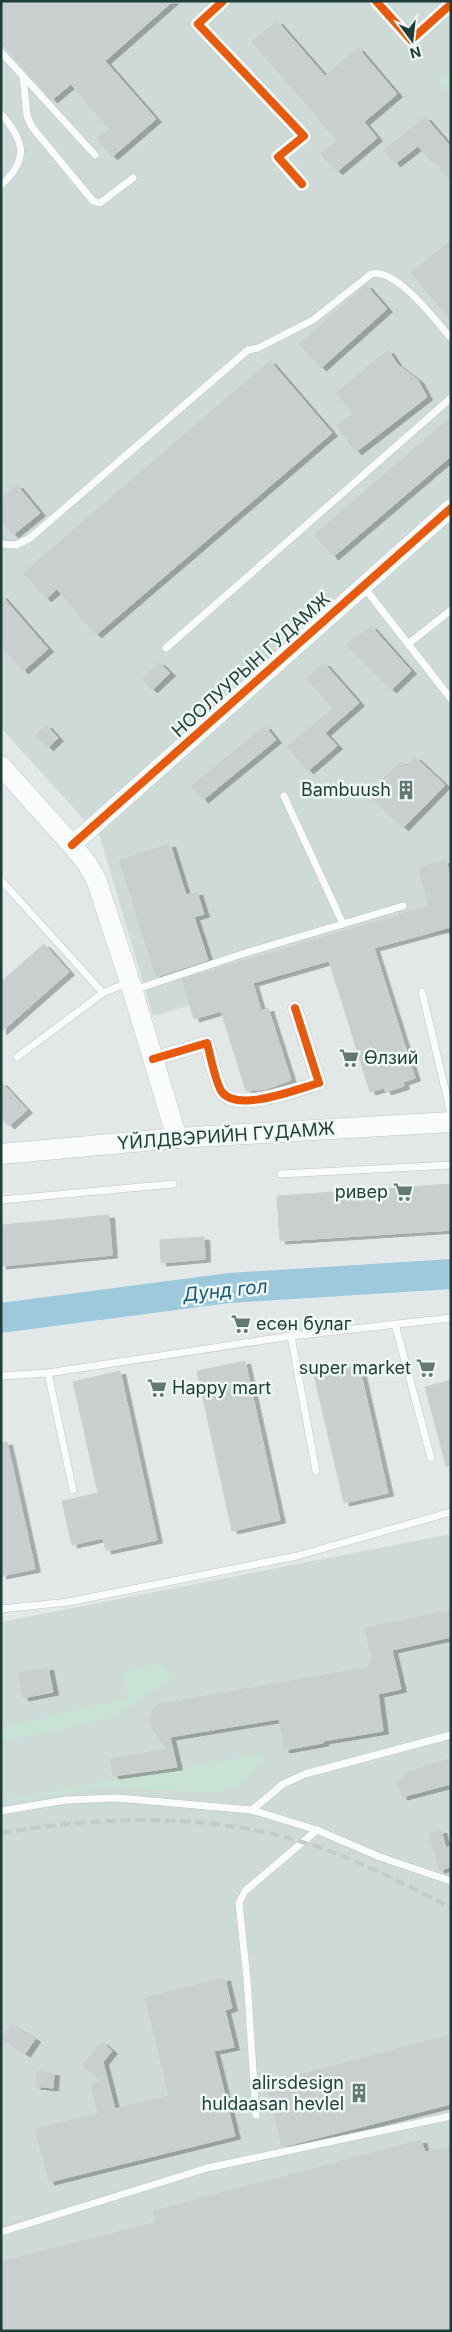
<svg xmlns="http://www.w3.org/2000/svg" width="452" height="2332" viewBox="0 0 452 2332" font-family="Inter,sans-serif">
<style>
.built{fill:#cedad7}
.green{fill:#c8e3d5}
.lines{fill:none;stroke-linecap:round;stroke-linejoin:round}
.river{stroke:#9cc9dc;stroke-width:30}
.building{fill:#c8cfcd;stroke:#cad1d0;filter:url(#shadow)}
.service-casing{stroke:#bec5c4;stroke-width:8}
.minor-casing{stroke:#bec5c4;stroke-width:15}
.tertiary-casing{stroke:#bec5c4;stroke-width:19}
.secondary-casing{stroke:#bdc6c4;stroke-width:21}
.service{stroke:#fafcfb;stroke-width:7}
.minor{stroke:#fafcfb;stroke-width:14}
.tertiary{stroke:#fafcfb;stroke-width:18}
.secondary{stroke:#fafcfb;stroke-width:20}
.rail{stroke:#c5cac9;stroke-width:4;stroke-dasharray:10 5;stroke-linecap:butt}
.cycleway-casing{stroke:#eff8f5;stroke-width:11}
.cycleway{stroke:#e8590c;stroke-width:8}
.labels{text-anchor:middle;stroke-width:5;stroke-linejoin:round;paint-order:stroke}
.street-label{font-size:18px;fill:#1e3d39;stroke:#eff8f5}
.poi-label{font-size:18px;fill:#1e3d39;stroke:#eff8f5;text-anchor:end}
.water-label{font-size:19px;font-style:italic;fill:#125b7e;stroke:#eff8f5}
</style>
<defs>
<filter id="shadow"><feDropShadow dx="5.5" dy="3" stdDeviation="0" flood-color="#0004"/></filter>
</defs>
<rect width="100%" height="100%" fill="#e1e8e7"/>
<g class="built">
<polygon points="1,1 451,1 451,934 428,933 153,1016 100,837 1,728"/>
<polygon points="451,1534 451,2331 1,2331 1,1622"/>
</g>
<g class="green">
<polygon points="451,70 451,96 438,81"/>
<polygon points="162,1663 171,1679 113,1717 1,1742 1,1728 128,1698 122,1672"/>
<path d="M265 1753C254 1773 242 1786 219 1793L107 1787 1 1803V1800Z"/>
</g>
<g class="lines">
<polyline class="river" points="1,1318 229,1288 451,1274"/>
</g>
<g class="building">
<polygon points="1,1 173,1 105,61 156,119 112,157 97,139 109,129 71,84 52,100 1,43"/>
<polygon points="277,21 325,76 358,48 397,94 364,122 377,138 337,172 321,154 337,140 252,42"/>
<polygon points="425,117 451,147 451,181 434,161 432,162 418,146 395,164 384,150"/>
<polygon points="451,240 451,321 411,273"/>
<polygon points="366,285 387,309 321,368 299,344"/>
<polygon points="388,350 397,364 418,380 427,397 356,452 337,426 352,413 336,393"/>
<polygon points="270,361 332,433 96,635 57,589 46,599 23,573"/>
<polygon points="451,417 451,456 333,557 314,535"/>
<polygon points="17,485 40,513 13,535 1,521 1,498"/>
<polygon points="1,595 48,649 23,671 1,646"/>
<polygon points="371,626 411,671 391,690 346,645"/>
<polygon points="159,662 170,673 152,690 142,679"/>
<polygon points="324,663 359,703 325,733 337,746 308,771 287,747 333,708 306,678"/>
<polygon points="46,725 58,738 48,748 36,735"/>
<polygon points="265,726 276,740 203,800 191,786"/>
<polygon points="415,757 445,785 403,828 367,794 400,761 406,766"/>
<polygon points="170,844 186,895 197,892 204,914 194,917 208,960 156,977 119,860"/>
<polygon points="446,860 451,878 451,927 374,948 415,1078 403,1082 404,1086 386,1092 384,1088 370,1092 329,961 253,983 261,1011 268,1008 291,1080 266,1089 246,1091 221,1011 194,1019 182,979 429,906 418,868"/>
<polygon points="44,944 69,972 1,1032 1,982"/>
<polygon points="1,1082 27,1110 9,1126 1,1118"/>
<polygon points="451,1184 451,1230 280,1241 277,1196"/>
<polygon points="109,1215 112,1255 1,1266 1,1225"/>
<polygon points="204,1237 205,1259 161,1263 160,1240"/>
<polygon points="245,1361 280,1520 232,1531 197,1371"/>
<polygon points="359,1365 388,1493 344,1503 314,1375"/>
<polygon points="120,1371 157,1540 106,1551 103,1538 72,1545 62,1501 98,1493 73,1382"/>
<polygon points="451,1380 451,1465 446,1466 425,1387"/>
<polygon points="7,1442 35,1569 1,1576 1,1443"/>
<polygon points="451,1610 451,1637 392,1650 401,1689 378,1694 383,1731 323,1741 323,1743 284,1750 279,1719 170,1737 177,1767 113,1776 110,1759 166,1749 151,1726 149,1720 153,1709 159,1704 165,1702 183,1703 182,1700 369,1667 368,1662 372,1662 365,1628"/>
<polygon points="48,1667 53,1692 23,1698 18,1673"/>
<polygon points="451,1758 451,1784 402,1797 398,1782 407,1772"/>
<polygon points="441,1830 446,1848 451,1846 451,1867 439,1870 429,1834"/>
<polygon points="225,1978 232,2008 225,2010 234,2047 214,2051 235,2136 49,2182 35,2129 98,2114 90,2084 101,2081 82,2065 102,2042 112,2051 103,2062 115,2109 169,2096 145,1998"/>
<polygon points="11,2024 35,2039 25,2054 1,2039"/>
<polygon points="451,2035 451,2104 282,2147 266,2083"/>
<polygon points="37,2071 54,2073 53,2088 35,2086"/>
<polygon points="421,2140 425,2152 451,2146 451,2331 1,2331 1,2262 156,2222 153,2211"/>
</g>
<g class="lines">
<defs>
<g id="service">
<polyline points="1,52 23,76 27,116 32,127 93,201 100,203 133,178"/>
<polyline points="23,76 95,155"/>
<path d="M1 114C25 141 29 160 1 185"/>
<path d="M1 544 16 545 30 538 248 350 258 348 313 320 371 274C396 267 436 321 451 338"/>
<polyline points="363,586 451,699"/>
<polyline points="408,644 451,610"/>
<polyline points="166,648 451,398"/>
<polyline points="284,796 343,924"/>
<polyline points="1,880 103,993"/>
<polyline points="134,990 242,954 403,906"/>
<polyline points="422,992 451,1114"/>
<polyline points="17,1057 103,993 129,982"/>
<polyline points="281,1174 451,1165"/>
<polyline points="1,1200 173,1184"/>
<polyline points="395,1324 431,1458"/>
<polyline points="291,1336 316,1471"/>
<polyline points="48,1373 73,1490"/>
<polyline points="1,1376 48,1373 291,1336 451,1318"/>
<polyline points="1,1609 68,1602 297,1556 451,1512"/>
<polyline points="252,1810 283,1784 305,1774 451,1735"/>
<polyline points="1,1811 66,1800 117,1798 252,1810 317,1830 380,1857 451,1881"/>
<polyline points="256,2115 247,1979 239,1903 245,1891 317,1830"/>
<polyline points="1,2232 207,2168 451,2116"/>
</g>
<g id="minor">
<polyline points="223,1 198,24 304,136 278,157 302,184"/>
<polyline points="376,1 411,40 451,4"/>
<path d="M153 1059 207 1043C210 1054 216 1085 222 1092 238 1113 297 1089 319 1083L295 1008"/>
</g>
<polyline id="tertiary" points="72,845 451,508"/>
<g id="secondary">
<polyline points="1,766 72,845 86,862 96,879 130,982 177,1138"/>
<polyline points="1,1154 177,1138 451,1122"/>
</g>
</defs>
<use href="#service" class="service-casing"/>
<use href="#minor" class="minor-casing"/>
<use href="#tertiary" class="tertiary-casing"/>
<use href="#secondary" class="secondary-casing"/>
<use href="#service" class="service"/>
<use href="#minor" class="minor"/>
<use href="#tertiary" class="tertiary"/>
<use href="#secondary" class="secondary"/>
<path class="rail" d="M1 1833C105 1816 207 1812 309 1844 358 1860 405 1884 451 1908"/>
<defs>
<g id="cycleway">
<polyline points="223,1 198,24 304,136 278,157 302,184"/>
<polyline points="376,1 411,40 451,4"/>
<polyline points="72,845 451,508"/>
<path d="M153 1059 207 1043C210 1054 216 1085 222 1092 238 1113 297 1089 319 1083L295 1008"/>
</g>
</defs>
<use href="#cycleway" class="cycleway-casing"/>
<use href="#cycleway" class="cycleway"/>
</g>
<defs>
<symbol id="building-bare" viewBox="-9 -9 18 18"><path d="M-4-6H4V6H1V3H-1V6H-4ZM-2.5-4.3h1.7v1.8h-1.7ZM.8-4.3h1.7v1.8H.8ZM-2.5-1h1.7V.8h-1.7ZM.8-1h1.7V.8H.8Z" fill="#627976" stroke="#eff8f5" stroke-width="2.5" paint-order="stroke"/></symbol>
<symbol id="supermarket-bare" viewBox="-9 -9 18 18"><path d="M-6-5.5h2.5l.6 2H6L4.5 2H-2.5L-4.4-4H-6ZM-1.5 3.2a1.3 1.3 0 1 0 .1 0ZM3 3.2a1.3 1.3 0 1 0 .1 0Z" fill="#627976" stroke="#eff8f5" stroke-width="2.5" paint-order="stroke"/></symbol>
</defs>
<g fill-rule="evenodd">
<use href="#building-bare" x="392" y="776" width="28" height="28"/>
<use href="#supermarket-bare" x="335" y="1044" width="28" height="28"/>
<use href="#supermarket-bare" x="389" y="1178" width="28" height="28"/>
<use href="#supermarket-bare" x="227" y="1310" width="28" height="28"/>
<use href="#supermarket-bare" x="412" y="1354" width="28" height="28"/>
<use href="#supermarket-bare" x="143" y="1374" width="28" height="28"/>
<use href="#building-bare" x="345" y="2079" width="28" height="28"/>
</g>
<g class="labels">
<g class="street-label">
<text transform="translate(251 665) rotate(-42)" y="6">НООЛУУРЫН ГУДАМЖ</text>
<text transform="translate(226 1136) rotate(-4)" y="6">YЙЛДВЭРИЙН ГУДАМЖ</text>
</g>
<g class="poi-label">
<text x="391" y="796">Bambuush</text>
<text x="364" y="1064" text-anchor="start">Өлзий</text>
<text x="388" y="1198">ривер</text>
<text x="256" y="1330" text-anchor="start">есөн булаг</text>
<text x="411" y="1374">super market</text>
<text x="172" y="1394" text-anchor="start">Happy mart</text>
<text x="344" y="2089">alirsdesign<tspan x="344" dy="21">huldaasan hevlel</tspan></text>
</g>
<g class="water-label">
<text transform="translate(225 1290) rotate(-6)" y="7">Дунд гол</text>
</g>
</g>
<rect width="452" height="2332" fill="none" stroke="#1e3d39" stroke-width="5"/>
<g transform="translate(412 40) rotate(165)" stroke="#eff8f5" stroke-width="4" paint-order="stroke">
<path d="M0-4L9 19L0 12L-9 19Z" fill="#1e3d39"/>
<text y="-8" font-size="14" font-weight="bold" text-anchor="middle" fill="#1e3d39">N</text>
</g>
</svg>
